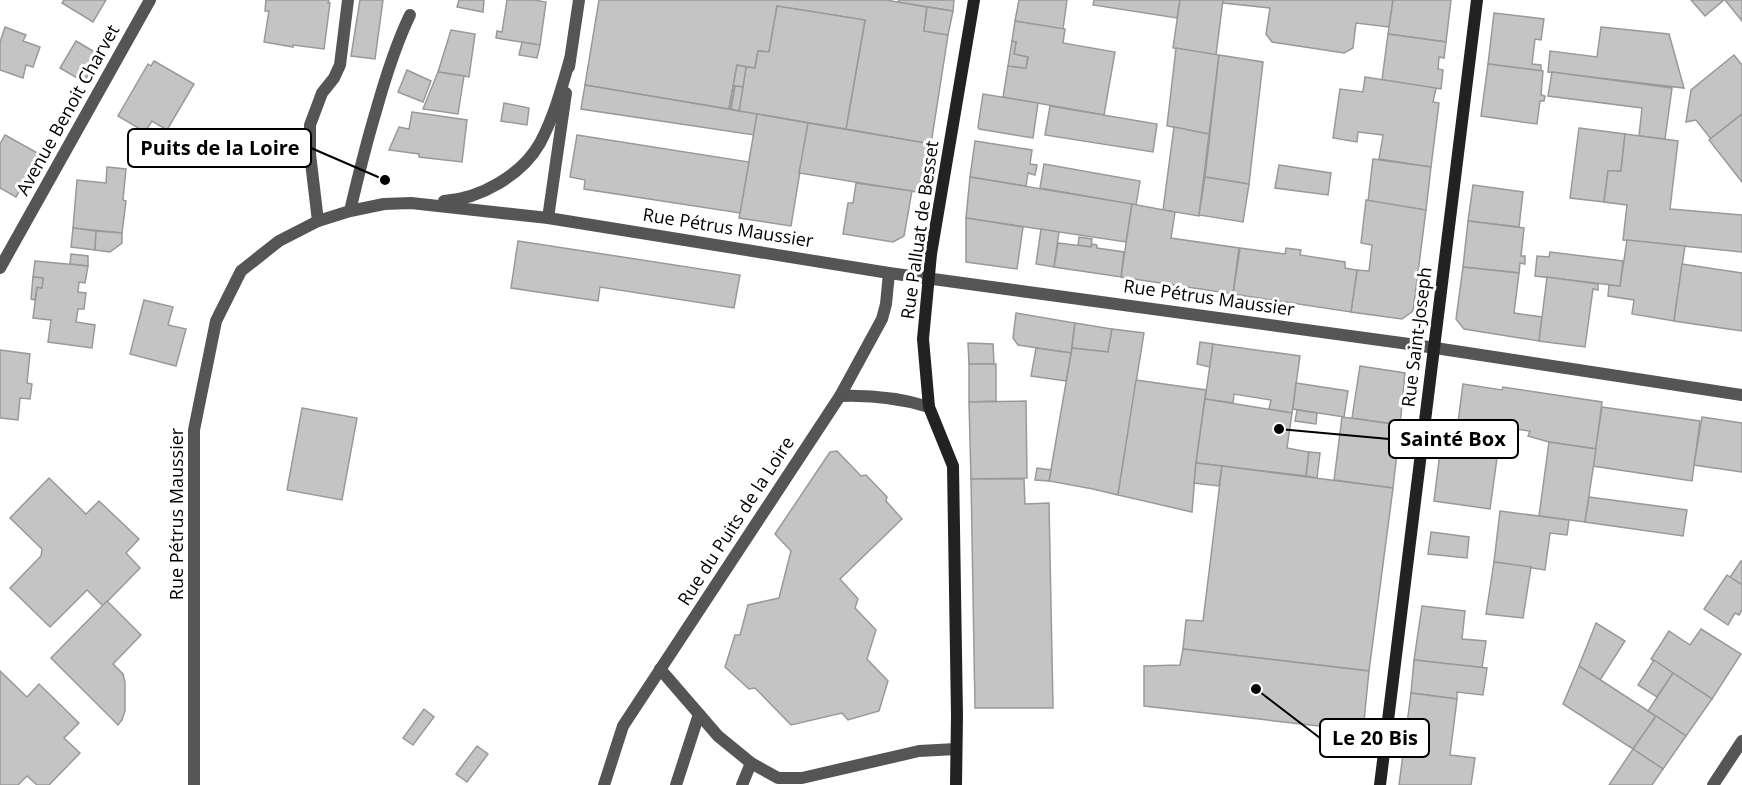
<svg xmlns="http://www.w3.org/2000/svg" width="1742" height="785" viewBox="0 0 1742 785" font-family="'Open Sans',sans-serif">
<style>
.building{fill:#c4c4c4;stroke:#999;stroke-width:1.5}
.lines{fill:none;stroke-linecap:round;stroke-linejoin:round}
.service{stroke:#555;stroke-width:12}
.minor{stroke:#555;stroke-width:12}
.secondary{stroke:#222;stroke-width:12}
.labels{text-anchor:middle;stroke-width:6;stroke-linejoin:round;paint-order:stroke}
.street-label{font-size:18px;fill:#000;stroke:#fff}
.leader{fill:none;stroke:#000;stroke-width:2}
.callout-dot{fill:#000;stroke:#fff;stroke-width:2}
.callout{fill:#fff;stroke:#000;stroke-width:2}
.callout-label{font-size:20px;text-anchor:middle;font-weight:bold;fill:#000}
</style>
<rect width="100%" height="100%" fill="#fff"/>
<g class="building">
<polygon points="64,0 106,0 93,22 62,3"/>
<polygon points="266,0 329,0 328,3 330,3 324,49 293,45 293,47 264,42 269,11 265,11"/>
<polygon points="360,0 383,0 375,59 351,56"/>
<polygon points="459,0 484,0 483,12 457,7"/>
<polygon points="507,0 534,0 546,2 540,45 496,38 497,31 502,32"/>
<polygon points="599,0 886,0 927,7 924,31 948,35 931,144 846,129 865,20 777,6 769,52 758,51 755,68 737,65 729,109 585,85"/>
<polygon points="899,0 954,0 953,11 898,2"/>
<polygon points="1019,0 1067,0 1063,29 1015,21"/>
<polygon points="1094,0 1180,0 1177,18 1093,5"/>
<polygon points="1180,0 1223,0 1216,55 1173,48"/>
<polygon points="1223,0 1393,0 1389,27 1356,23 1353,48 1344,53 1272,42 1266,34 1270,8 1223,3"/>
<polygon points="1393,0 1451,0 1446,42 1388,34"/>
<polygon points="1691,0 1724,0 1705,16"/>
<polygon points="1725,0 1742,0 1742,21"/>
<polygon points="777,6 865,20 846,129 739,111 746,67 755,68 758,51 769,52"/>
<polygon points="927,7 953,11 948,35 924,31"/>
<polygon points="1494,13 1544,19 1541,40 1535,39 1532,64 1541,65 1541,71 1488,64"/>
<polygon points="1015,21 1065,29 1063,43 1115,52 1104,115 1003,97 1008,66 1026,68 1028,57 1014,54 1016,42 1012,41"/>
<polygon points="5,27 26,35 23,41 40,47 33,67 26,65 23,78 0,70 0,42"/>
<polygon points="1601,27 1669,34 1684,88 1548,72 1550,51 1597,57"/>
<polygon points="451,30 475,34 469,77 438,72"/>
<polygon points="1388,34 1446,42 1444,58 1439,57 1438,69 1443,70 1441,89 1382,80"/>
<polygon points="76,41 100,55 84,82 60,68"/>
<polygon points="1012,41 1016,42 1014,54 1028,57 1026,68 1008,66"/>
<polygon points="522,42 540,45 537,58 519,55"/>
<polygon points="1176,48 1219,55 1209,134 1167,126"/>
<polygon points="1219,55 1263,62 1249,184 1205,177"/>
<polygon points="1734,55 1742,65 1742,114 1711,139 1696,120 1686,122 1691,90"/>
<polygon points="154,61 194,84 167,130 152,121 145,132 118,116 148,64 151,66"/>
<polygon points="1488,64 1543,71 1541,95 1545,96 1544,101 1540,101 1537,124 1481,116"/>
<polygon points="737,65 746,67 743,87 735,86 731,109 729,109"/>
<polygon points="407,70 431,81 423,102 398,92"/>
<polygon points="438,72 464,76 458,114 423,109"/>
<polygon points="1552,72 1672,88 1665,139 1639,136 1642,108 1548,96"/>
<polygon points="1365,77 1436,88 1433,102 1439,103 1431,167 1379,159 1383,135 1358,132 1357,142 1333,138 1340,89 1363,92"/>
<polygon points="585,85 757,114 754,135 581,109"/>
<polygon points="735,86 743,87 739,111 731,109"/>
<polygon points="983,94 1038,103 1033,138 979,129 978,127"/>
<polygon points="504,103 529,108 527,125 501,121"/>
<polygon points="1050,106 1157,124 1153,152 1045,135"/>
<polygon points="412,112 467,120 462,162 419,157 419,154 389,150 399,127 409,129"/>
<polygon points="757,114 808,123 791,226 739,218"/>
<polygon points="1742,114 1742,182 1709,140"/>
<polygon points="808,123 931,144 922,193 799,173"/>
<polygon points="1174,127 1209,134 1199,216 1163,210"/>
<polygon points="1579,128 1625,134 1621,171 1608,171 1604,202 1570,198"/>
<polygon points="1625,134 1678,141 1670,209 1742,215 1742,252 1623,240 1627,205 1604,202 1608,171 1621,171"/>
<polygon points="5,135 41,155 16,197 0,188 0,144"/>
<polygon points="577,135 749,162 740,213 584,189 585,180 570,177"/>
<polygon points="975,141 1032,150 1030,164 1037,165 1035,175 1028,173 1026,186 970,177"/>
<polygon points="1373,159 1431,167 1426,210 1368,201"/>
<polygon points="1044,164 1140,181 1136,205 1040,188"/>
<polygon points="1279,165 1331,173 1328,195 1275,188"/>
<polygon points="107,167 126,169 123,200 126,201 122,233 73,228 77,180 106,183"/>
<polygon points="970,177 1132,204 1126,242 966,218"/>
<polygon points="1205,177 1249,184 1243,222 1199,215"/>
<polygon points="856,183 912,191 904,236 893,242 843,234 848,203 853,203"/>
<polygon points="1473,185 1523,192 1519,227 1468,221"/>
<polygon points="1366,200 1426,210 1413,311 1402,319 1351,312 1357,270 1369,271 1372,245 1361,243"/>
<polygon points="1132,204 1175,212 1171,238 1239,248 1233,294 1121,277"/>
<polygon points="966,218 1023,227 1017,269 966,262"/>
<polygon points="1468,221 1524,228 1521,256 1525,256 1525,264 1520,263 1519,273 1463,267"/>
<polygon points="73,228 96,231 95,250 71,247"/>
<polygon points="1041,229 1059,232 1054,267 1036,264"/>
<polygon points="96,231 122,233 122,243 110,252 95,250"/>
<polygon points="1079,237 1092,239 1091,247 1078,245"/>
<polygon points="1627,240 1685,246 1674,321 1632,314 1634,300 1608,296 1609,285 1620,286"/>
<polygon points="518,241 740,275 734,308 600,287 598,301 511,288"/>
<polygon points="1058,243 1091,247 1093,244 1097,245 1097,248 1124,252 1121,277 1054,267"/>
<polygon points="1240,248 1285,254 1286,248 1301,250 1300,255 1345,262 1345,268 1357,270 1351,312 1233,294"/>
<polygon points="1550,252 1623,261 1620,286 1535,276 1537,256 1549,257"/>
<polygon points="71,254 88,256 88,266 70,264"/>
<polygon points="35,261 88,266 85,283 79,282 78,292 86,293 84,309 78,309 76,322 95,325 92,348 48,342 51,320 33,318 37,287 42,288 43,278 33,277"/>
<polygon points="1682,264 1742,273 1742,331 1674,321"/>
<polygon points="1463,267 1519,273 1514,313 1542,317 1539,341 1464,329 1456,319"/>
<polygon points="33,277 43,278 42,288 37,287 35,300 31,299"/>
<polygon points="1547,277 1598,284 1598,290 1593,289 1585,347 1539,341"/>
<polygon points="144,300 173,307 168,325 186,329 176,366 130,354"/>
<polygon points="1016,313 1075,323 1071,353 1018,345 1013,338"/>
<polygon points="1075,323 1112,329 1108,352 1072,348"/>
<polygon points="1112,329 1144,333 1118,495 1093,489 1049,481 1072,348 1108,352"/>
<polygon points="1200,342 1213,344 1210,367 1197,364"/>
<polygon points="968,343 993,344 994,364 969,364"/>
<polygon points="1213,344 1300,356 1292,413 1269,409 1271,400 1234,394 1233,403 1205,399"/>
<polygon points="1036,348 1071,353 1066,381 1031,376"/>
<polygon points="0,350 30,354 27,383 32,384 30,399 20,398 18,420 0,418"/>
<polygon points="969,364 996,364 996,401 969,402"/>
<polygon points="1360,366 1405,373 1400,425 1352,418"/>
<polygon points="1136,380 1206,390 1196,463 1192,512 1118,495"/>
<polygon points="1296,383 1348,391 1344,417 1293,409"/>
<polygon points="1463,384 1502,390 1503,387 1602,402 1596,449 1549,442 1528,436 1530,431 1508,428 1505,452 1455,445"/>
<polygon points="1205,399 1292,413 1287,448 1309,452 1306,476 1196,463"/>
<polygon points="1026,401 1027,478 971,479 969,402"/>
<polygon points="1602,407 1700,421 1692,481 1593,466"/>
<polygon points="302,408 357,418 342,500 287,490"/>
<polygon points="1297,410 1317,413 1316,424 1295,421"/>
<polygon points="1342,417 1400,425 1393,488 1334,480"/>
<polygon points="1702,417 1742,423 1742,472 1694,465"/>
<polygon points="1549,442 1596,449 1585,522 1539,516"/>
<polygon points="1441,444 1498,451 1490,509 1434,501"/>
<polygon points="837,451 861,476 866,475 887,497 886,501 902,519 840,579 858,599 855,608 876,630 867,659 888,681 879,711 848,720 842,713 791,725 755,688 749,689 725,667 735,635 740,635 748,605 779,598 791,551 775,534 830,452"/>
<polygon points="1309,452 1320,453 1317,478 1306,476"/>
<polygon points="1196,463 1222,466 1219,486 1194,483"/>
<polygon points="1222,466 1393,488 1369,671 1183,649 1186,620 1203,621"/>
<polygon points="1037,468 1051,470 1049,481 1035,480"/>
<polygon points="49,478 86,514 99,501 139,539 126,553 140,568 103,606 87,590 50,627 10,588 41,556 42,549 10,518"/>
<polygon points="971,479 1024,479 1025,504 1049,503 1053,708 975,708"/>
<polygon points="1589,497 1687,510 1683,536 1585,522"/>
<polygon points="1500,511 1569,520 1567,535 1550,533 1545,570 1494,562"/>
<polygon points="1431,532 1469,537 1467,558 1428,554"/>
<polygon points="1741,561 1742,561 1742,585 1730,577"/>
<polygon points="1494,562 1531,567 1523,618 1486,614"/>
<polygon points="1727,575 1742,585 1742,610 1739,615 1735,613 1728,625 1704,609"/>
<polygon points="107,601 141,635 113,664 123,674 125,682 125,711 122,720 118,725 51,658"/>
<polygon points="1422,606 1465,611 1462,639 1486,641 1482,668 1414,660"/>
<polygon points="1596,623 1625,641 1600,680 1579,666"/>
<polygon points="1701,629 1741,654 1712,699 1651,659 1669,631 1690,645"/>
<polygon points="1183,649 1369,671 1363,731 1144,706 1144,666 1180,665"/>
<polygon points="1414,660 1487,668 1483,695 1457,692 1457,699 1411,693"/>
<polygon points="1654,660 1673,673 1657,697 1638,685"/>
<polygon points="1579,666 1656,716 1633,749 1563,704"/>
<polygon points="0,671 27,697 39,684 79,723 64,738 80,753 49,785 37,785 27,776 18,785 0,785"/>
<polygon points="1673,673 1712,699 1686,736 1648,711"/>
<polygon points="1411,693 1457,699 1450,755 1475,758 1471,785 1399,785"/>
<polygon points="424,709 434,717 413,745 403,738"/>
<polygon points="1656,716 1686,736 1663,769 1633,749"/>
<polygon points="477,746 488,754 467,782 456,774"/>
<polygon points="1633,749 1663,769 1652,785 1609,785"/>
</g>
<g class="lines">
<g class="service">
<path d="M350 211C358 177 366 144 376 111 385 79 395 46 410 15"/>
<polyline points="318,221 310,154 310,125 322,93 334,78 340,65 348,0"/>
<polyline points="660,669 718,736 751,763 778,778 802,778 919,751 956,749"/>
<polyline points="676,785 699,714"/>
<polyline points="742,785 751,763"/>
</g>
<g class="minor">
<polyline points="569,67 579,0"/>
<path d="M444 201C480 199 522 175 540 143 554 117 562 87 570 59"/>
<polyline points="548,218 566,93"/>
<polyline points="0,268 150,0"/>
<path d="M840 396C870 395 900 398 929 407"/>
<polyline points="194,785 194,430 216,321 241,271 279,241 318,221 350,211 384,204 411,203 548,218 889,273 1409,344 1742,395"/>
<polyline points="604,785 623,726 840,396 882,319 886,304 889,273"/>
<polyline points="1713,785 1742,741"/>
</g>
<g class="secondary">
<polyline points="956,785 957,715 953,466 929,407 923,339 931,254 974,0"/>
<polyline points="1380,785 1477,0"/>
</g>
</g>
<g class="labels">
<g class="street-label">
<text transform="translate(68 110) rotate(-61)" y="6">Avenue Benoit Charvet</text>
<text transform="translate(728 228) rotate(9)" y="6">Rue Pétrus Maussier</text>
<text transform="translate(920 230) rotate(-82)" y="6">Rue Palluat de Besset</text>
<text transform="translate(1209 298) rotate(8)" y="6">Rue Pétrus Maussier</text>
<text transform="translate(1417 337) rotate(-83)" y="6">Rue Saint-Joseph</text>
<text transform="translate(177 514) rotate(-90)" y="6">Rue Pétrus Maussier</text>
<text transform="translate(736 521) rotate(-57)" y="6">Rue du Puits de la Loire</text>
</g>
</g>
<path class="leader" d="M385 180L311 148M1279 429L1389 439M1256 689L1320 738"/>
<g class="callout-dot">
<circle cx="385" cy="180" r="6"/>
<circle cx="1279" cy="429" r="6"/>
<circle cx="1256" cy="689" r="6"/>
</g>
<g class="callout">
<rect x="128" y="129" width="183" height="38" rx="6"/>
<rect x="1389" y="420" width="129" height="38" rx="6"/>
<rect x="1320" y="719" width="109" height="38" rx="6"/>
</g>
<g class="callout-label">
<text x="220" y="155">Puits de la Loire</text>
<text x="1453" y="446">Sainté Box</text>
<text x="1375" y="745">Le 20 Bis</text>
</g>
</svg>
